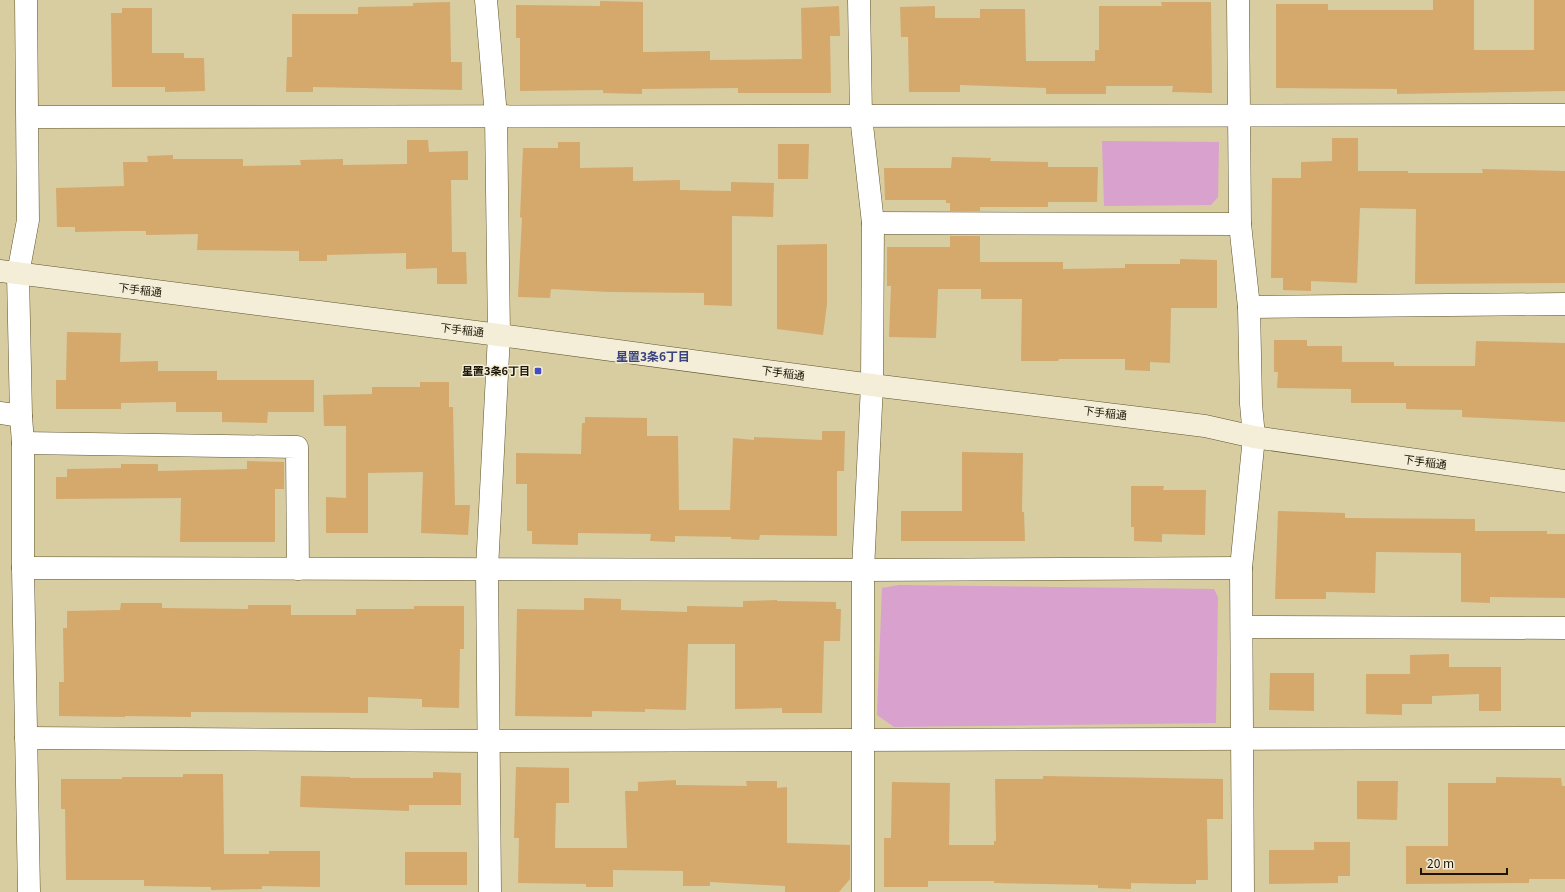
<svg xmlns="http://www.w3.org/2000/svg" width="1565" height="892" viewBox="0 0 1565 892" font-family="Georgia,'Noto Sans JP',serif">
<style>
.green{fill:#d9a1cd}
.building{fill:#d5a96c}
.lines{fill:none;stroke-linecap:round;stroke-linejoin:round}
.street-casing{stroke:#5f542d;stroke-width:23}
.secondary-casing{stroke:#5f542d;stroke-width:23}
.street{stroke:#fff;stroke-width:22}
.secondary{stroke:#f4eed9;stroke-width:22}
.poi-dot{fill:#444cc1;stroke:#f3edd7;stroke-width:1.5}
.labels{text-anchor:middle;stroke-width:3;stroke-linejoin:round;paint-order:stroke}
.street-label{font-size:11px;fill:#1a1505;stroke:#f3edd7}
.poi-label{font-size:11px;font-weight:bold;fill:#1a1505;stroke:#f3edd7;text-anchor:end}
.neighbourhood-label{font-size:12px;font-weight:bold;fill:#3a437f;stroke:#f3edd7}
</style>
<rect width="100%" height="100%" fill="#d8cca1"/>
<g class="green">
<polygon points="1102,141 1219,142 1218,197 1211,205 1104,206"/>
<polygon points="899,585 1214,589 1218,597 1216,723 894,727 877,715 882,588"/>
</g>
<g class="building">
<polygon points="1433,0 1474,0 1474,50 1534,50 1534,0 1565,0 1565,91 1397,94 1397,89 1276,88 1276,4 1328,4 1328,10 1433,10"/>
<polygon points="600,1 643,2 643,52 710,51 710,60 802,59 801,8 839,6 840,36 830,36 831,93 738,93 738,88 642,89 642,94 603,93 603,90 520,91 520,38 516,38 516,5 600,6"/>
<polygon points="450,2 451,62 462,62 462,90 313,87 313,92 286,92 287,57 292,57 292,14 358,14 358,7 413,6 413,3"/>
<polygon points="1161,2 1211,2 1212,93 1172,92 1173,86 1106,86 1106,94 1046,94 1046,88 960,85 960,92 909,92 908,37 901,37 900,7 935,6 935,18 980,18 980,9 1025,9 1026,61 1095,61 1095,50 1099,50 1099,6 1162,6"/>
<polygon points="122,8 152,8 152,53 184,53 184,58 204,58 205,91 165,92 165,87 112,87 111,13 122,13"/>
<polygon points="1332,138 1358,138 1358,171 1408,171 1408,173 1483,173 1482,169 1565,171 1565,283 1415,284 1416,209 1360,208 1357,283 1311,281 1311,291 1283,290 1283,278 1271,278 1272,178 1301,178 1301,162 1332,161"/>
<polygon points="407,140 428,140 429,152 468,151 468,180 451,180 452,252 466,252 467,284 437,284 437,268 406,269 406,253 327,255 327,261 299,261 299,251 197,250 198,234 146,235 146,231 126,231 75,232 75,227 57,227 56,188 124,186 123,162 148,162 147,156 173,155 173,159 243,159 243,166 301,165 300,160 343,159 343,165 407,164"/>
<polygon points="558,142 580,142 580,168 633,167 633,181 680,180 680,190 731,191 731,182 774,183 773,217 732,216 732,306 704,305 704,293 609,292 551,289 550,298 518,297 522,218 520,217 523,148 558,148"/>
<polygon points="778,144 809,144 808,179 778,179"/>
<polygon points="952,157 991,158 990,161 1048,162 1048,167 1098,167 1097,202 1048,202 1048,207 980,207 980,211 950,211 950,203 946,203 946,200 885,200 884,168 951,168"/>
<polygon points="950,236 980,236 980,262 1063,262 1063,269 1125,268 1125,264 1180,264 1180,259 1217,260 1217,308 1171,308 1170,363 1150,362 1150,371 1125,370 1125,359 1059,359 1058,361 1021,361 1022,299 981,299 981,289 938,289 936,338 889,337 891,286 887,286 887,247 950,247"/>
<polygon points="827,244 827,304 823,335 777,329 777,245"/>
<polygon points="67,332 121,333 120,362 158,361 158,371 217,371 217,380 314,380 314,412 268,412 267,423 222,422 222,412 176,412 176,402 121,403 121,409 56,409 56,380 66,380"/>
<polygon points="1274,340 1307,340 1307,346 1342,346 1342,362 1394,362 1394,366 1475,366 1476,341 1565,343 1565,422 1462,417 1462,410 1406,409 1406,403 1351,403 1351,389 1277,388 1278,372 1274,372"/>
<polygon points="420,382 449,382 449,407 453,407 455,505 470,505 468,535 421,533 423,472 368,473 368,533 326,533 326,497 346,498 346,426 324,426 323,395 372,394 372,387 420,387"/>
<polygon points="585,417 647,418 647,436 678,436 679,510 730,510 733,438 754,440 754,437 822,440 822,431 845,431 844,471 837,471 837,536 760,535 759,540 731,539 731,537 675,536 675,542 650,541 651,534 578,533 578,545 532,544 532,531 527,531 527,484 516,484 516,453 581,454 582,423 585,423"/>
<polygon points="962,452 1023,453 1022,512 1024,512 1025,541 901,541 901,511 962,511"/>
<polygon points="247,461 284,462 284,489 275,489 275,542 180,542 181,498 56,499 56,477 67,477 67,469 121,468 121,464 158,464 158,471 247,469"/>
<polygon points="1131,486 1164,486 1163,490 1206,490 1205,535 1162,534 1162,542 1134,541 1134,527 1131,527"/>
<polygon points="1278,511 1345,513 1345,518 1475,519 1475,531 1547,531 1547,534 1565,534 1565,598 1490,597 1490,603 1461,602 1461,553 1376,552 1375,593 1326,592 1326,599 1275,599"/>
<polygon points="584,598 621,599 621,610 687,612 687,606 743,607 743,601 777,600 777,601 836,602 836,609 841,609 840,641 824,641 822,713 782,713 782,708 735,709 735,644 688,644 686,710 645,709 645,712 592,711 592,717 515,716 517,609 584,610"/>
<polygon points="121,603 162,603 162,608 248,609 248,605 291,605 291,615 356,615 356,609 414,609 414,606 464,606 464,649 460,649 459,708 422,707 422,699 368,697 368,713 191,712 191,717 125,716 125,717 59,716 59,682 64,682 63,628 67,628 67,611 120,610"/>
<polygon points="1449,654 1449,667 1501,667 1501,711 1479,711 1479,694 1432,696 1432,704 1402,704 1402,715 1366,714 1366,674 1410,674 1410,655"/>
<polygon points="1270,673 1314,673 1314,711 1269,710"/>
<polygon points="516,767 569,768 569,803 556,803 555,848 627,848 625,791 638,791 638,782 676,780 676,785 747,786 746,781 777,781 777,788 787,787 787,843 850,845 850,879 839,892 785,892 785,886 710,882 710,886 683,886 683,871 613,870 613,887 586,887 586,884 518,883 519,838 514,838"/>
<polygon points="433,772 461,773 461,805 409,805 409,811 300,807 301,776 350,777 350,778 433,778"/>
<polygon points="183,774 223,774 224,854 269,854 269,851 320,851 320,887 262,886 262,889 211,890 211,887 144,886 144,880 66,880 65,809 61,809 61,779 122,779 122,777 183,777"/>
<polygon points="1043,776 1223,779 1223,819 1207,819 1208,880 1196,880 1196,884 1180,884 1131,883 1131,889 1098,888 1098,885 994,883 994,881 928,881 928,887 884,887 884,838 891,838 892,782 950,783 949,845 994,845 994,841 996,841 995,779 1043,779"/>
<polygon points="1496,777 1561,778 1562,786 1565,786 1565,879 1529,879 1529,883 1406,884 1406,846 1448,846 1448,783 1496,783"/>
<polygon points="1357,781 1398,781 1397,820 1357,819"/>
<polygon points="1314,842 1350,842 1350,876 1338,876 1338,883 1269,884 1269,850 1314,850"/>
<rect x="405" y="852" width="62" height="33"/>
</g>
<g class="lines">
<defs>
<g id="street">
<polyline points="26,0 28,220 18,274 21,416 23,443 23,568 29,892"/>
<polyline points="486,0 496,116 499,335 487,569 490,892"/>
<polyline points="859,0 861,116 873,223 872,385 863,570 863,892"/>
<polyline points="1238,0 1240,224 1249,307 1251,404 1254,437 1241,568 1243,892"/>
<polyline points="28,117 1565,115"/>
<polyline points="873,223 1240,224"/>
<polyline points="1249,307 1565,304"/>
<polyline points="0,413 21,416"/>
<polyline points="23,443 297,447 298,569"/>
<polyline points="23,568 863,570 1241,568"/>
<polyline points="1242,627 1565,628"/>
<polyline points="26,738 488,741 1565,738"/>
</g>
<polyline id="secondary" points="0,271 499,335 872,385 1205,426 1254,437 1565,481"/>
</defs>
<use href="#street" class="street-casing"/>
<use href="#secondary" class="secondary-casing"/>
<use href="#street" class="street"/>
<use href="#secondary" class="secondary"/>
</g>
<rect class="poi-dot" x="534" y="367" width="8" height="8" rx="2"/>
<g class="labels">
<g class="street-label">
<text transform="translate(140 290) rotate(7)" y="4">下手稲通</text>
<text transform="translate(462 330) rotate(7)" y="4">下手稲通</text>
<text transform="translate(783 373) rotate(8)" y="4">下手稲通</text>
<text transform="translate(1105 413) rotate(7)" y="4">下手稲通</text>
<text transform="translate(1425 462) rotate(8)" y="4">下手稲通</text>
</g>
<g class="poi-label">
<text x="530" y="375">星置3条6丁目</text>
</g>
<g class="neighbourhood-label">
<text x="653" y="361">星置3条6丁目</text>
</g>
</g>
<path d="M1421 868v6h86v-6" fill="none" stroke="#1a1505" stroke-width="2"/>
<text x="1427" y="868" font-size="12" fill="#1a1505" stroke="#f3edd7" stroke-width="3" paint-order="stroke">20 m</text>
</svg>
